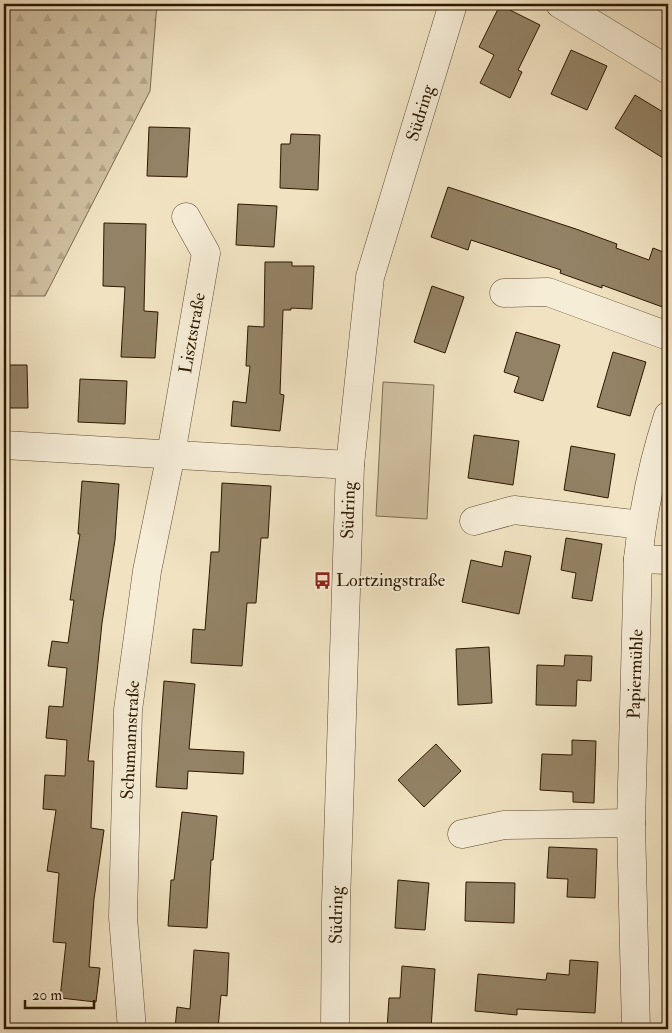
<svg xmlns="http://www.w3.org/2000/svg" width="672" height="1033" viewBox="0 0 672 1033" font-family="'IM FELL Double Pica',serif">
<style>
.green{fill:#d0c0a1;stroke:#7e6c50}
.forest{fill:url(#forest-firs);stroke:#7e6c50}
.building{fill:#938265;stroke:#2d1800}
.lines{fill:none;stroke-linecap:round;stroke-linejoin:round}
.minor-casing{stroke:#5e4b30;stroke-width:29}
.minor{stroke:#f6edd7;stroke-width:28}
.labels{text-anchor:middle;stroke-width:4;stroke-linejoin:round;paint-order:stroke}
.street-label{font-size:18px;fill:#2d1800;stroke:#f6edd7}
.poi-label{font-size:18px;fill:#2d1800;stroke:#f6edd7;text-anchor:start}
</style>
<defs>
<pattern id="forest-firs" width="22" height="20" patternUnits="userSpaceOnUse" patternTransform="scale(1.25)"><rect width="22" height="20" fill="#d0c0a1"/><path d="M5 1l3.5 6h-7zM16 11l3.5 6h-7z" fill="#b3a489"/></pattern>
</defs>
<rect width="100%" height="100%" fill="#f1e3c2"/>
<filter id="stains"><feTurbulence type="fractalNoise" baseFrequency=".004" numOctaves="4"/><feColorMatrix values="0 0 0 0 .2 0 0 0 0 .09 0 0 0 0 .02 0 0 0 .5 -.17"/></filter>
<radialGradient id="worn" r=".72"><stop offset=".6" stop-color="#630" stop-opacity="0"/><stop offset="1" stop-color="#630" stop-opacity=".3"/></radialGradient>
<polygon class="green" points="383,382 434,385 427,519 376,516"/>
<polygon class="forest" points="4,4 157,4 150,91 45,296 4,296"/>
<g class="building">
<polygon points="500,5 540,25 518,70 522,72 510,98 480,83 494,55 479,47"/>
<polygon points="571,50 607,66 587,110 551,94"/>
<polygon points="635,95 668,115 668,161 615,128"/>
<polygon points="149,127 190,128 187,177 147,176"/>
<polygon points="291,134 320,135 318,190 280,188 281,144 290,144"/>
<polygon points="448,187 576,229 617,244 616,248 649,260 653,248 668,254 668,309 602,285 602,288 560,273 561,270 471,240 468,250 431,237"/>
<polygon points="238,204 277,206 274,247 236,245"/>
<polygon points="104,223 146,224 144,311 158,312 155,358 121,357 125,287 103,286"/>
<polygon points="265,262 292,262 292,266 314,266 312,309 291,308 291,310 283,310 280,394 284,395 280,431 231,426 233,401 246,403 250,366 246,366 248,326 264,327"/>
<polygon points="432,286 464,297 445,353 414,342"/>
<polygon points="516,332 560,345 543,401 514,392 519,377 504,372"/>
<polygon points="613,352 646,362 630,416 597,407"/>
<polygon points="4,365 27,365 28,408 4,408"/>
<polygon points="80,379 127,381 125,424 78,422"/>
<polygon points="474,435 519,441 513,485 468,478"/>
<polygon points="571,446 615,454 608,498 564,490"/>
<polygon points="82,481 119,484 115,540 102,623 88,761 94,761 91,828 104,830 94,899 89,967 100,968 96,1002 60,998 66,943 53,942 59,873 47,871 56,810 43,809 45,775 65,776 67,740 46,738 49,706 63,707 67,668 48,666 52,641 68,643 74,600 70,600 80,534 78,534"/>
<polygon points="222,483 271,486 268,538 261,538 256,603 247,603 242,666 191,663 193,629 205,630 211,552 219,552"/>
<polygon points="566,538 602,544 592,601 572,598 576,573 561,570"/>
<polygon points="505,551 531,556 519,614 462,602 471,560 502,567"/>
<polygon points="489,647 492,703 458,705 456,649"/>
<polygon points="565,655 592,656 591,681 577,680 576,706 536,705 537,665 564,666"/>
<polygon points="164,681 195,684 189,749 244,752 243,774 188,771 187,789 156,787"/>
<polygon points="572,740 596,741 594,803 573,802 573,792 540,790 542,754 572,755"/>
<polygon points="436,744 461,771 424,807 398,780"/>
<polygon points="182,812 217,816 213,860 211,860 207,928 168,926 171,880 174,880"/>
<polygon points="549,847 597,849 595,898 567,897 568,879 547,878"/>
<polygon points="398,880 429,883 425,930 395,928"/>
<polygon points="466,882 515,883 514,923 465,921"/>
<polygon points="194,950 229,953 227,996 221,995 218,1029 175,1029 177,1007 190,1009"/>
<polygon points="570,960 598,962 595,1013 517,1009 517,1015 475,1011 478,974 546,980 547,973 569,975"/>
<polygon points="402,966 435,969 431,1029 387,1029 389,998 400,998"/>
</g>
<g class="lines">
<defs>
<g id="minor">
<polyline points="560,4 668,70"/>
<polyline points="504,293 548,292 668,336"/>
<polyline points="4,445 350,465"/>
<polyline points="474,521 514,510 642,525"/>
<polyline points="638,559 668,560"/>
<polyline points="462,834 504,825 631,823"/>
<polyline points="132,1029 123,917 128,710 147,571 171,454 206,253 186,217"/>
<polyline points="335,1029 336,903 350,465 370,277 453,4"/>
<path d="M636 1029 631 823 638 559C643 511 653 462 668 416"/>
</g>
</defs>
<use href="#minor" class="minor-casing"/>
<use href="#minor" class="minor"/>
</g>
<defs>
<symbol id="bus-bare" viewBox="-9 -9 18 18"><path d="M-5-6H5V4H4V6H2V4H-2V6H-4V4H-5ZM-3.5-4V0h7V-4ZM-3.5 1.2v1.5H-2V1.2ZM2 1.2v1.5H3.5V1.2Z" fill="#8f2418" stroke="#f6edd7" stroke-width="2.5" paint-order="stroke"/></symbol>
</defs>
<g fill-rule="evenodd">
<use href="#bus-bare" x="310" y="568" width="25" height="25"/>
</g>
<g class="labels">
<g class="street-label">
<text transform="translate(420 113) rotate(-73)" y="6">Südring</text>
<text transform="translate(192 333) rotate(-80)" y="6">Lisztstraße</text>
<text transform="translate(348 510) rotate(-88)" y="6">Südring</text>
<text transform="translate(635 674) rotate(-88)" y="6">Papiermühle</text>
<text transform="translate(130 740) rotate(-87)" y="6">Schumannstraße</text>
<text transform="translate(336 915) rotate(-89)" y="6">Südring</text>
</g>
<g class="poi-label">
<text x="336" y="586">Lortzingstraße</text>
</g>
</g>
<rect width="672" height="1033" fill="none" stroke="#f1e3c2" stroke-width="20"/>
<rect x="5" y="5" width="662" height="1023" fill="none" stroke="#2d1800" stroke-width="2.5"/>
<rect x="10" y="10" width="652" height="1013" fill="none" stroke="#2d1800"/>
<path d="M25 1000v8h69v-8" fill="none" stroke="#2d1800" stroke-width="2.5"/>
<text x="32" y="1000" font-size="15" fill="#2d1800" stroke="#f6edd7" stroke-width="4" paint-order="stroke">20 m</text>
<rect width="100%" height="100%" filter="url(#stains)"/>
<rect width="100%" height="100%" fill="url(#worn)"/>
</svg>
